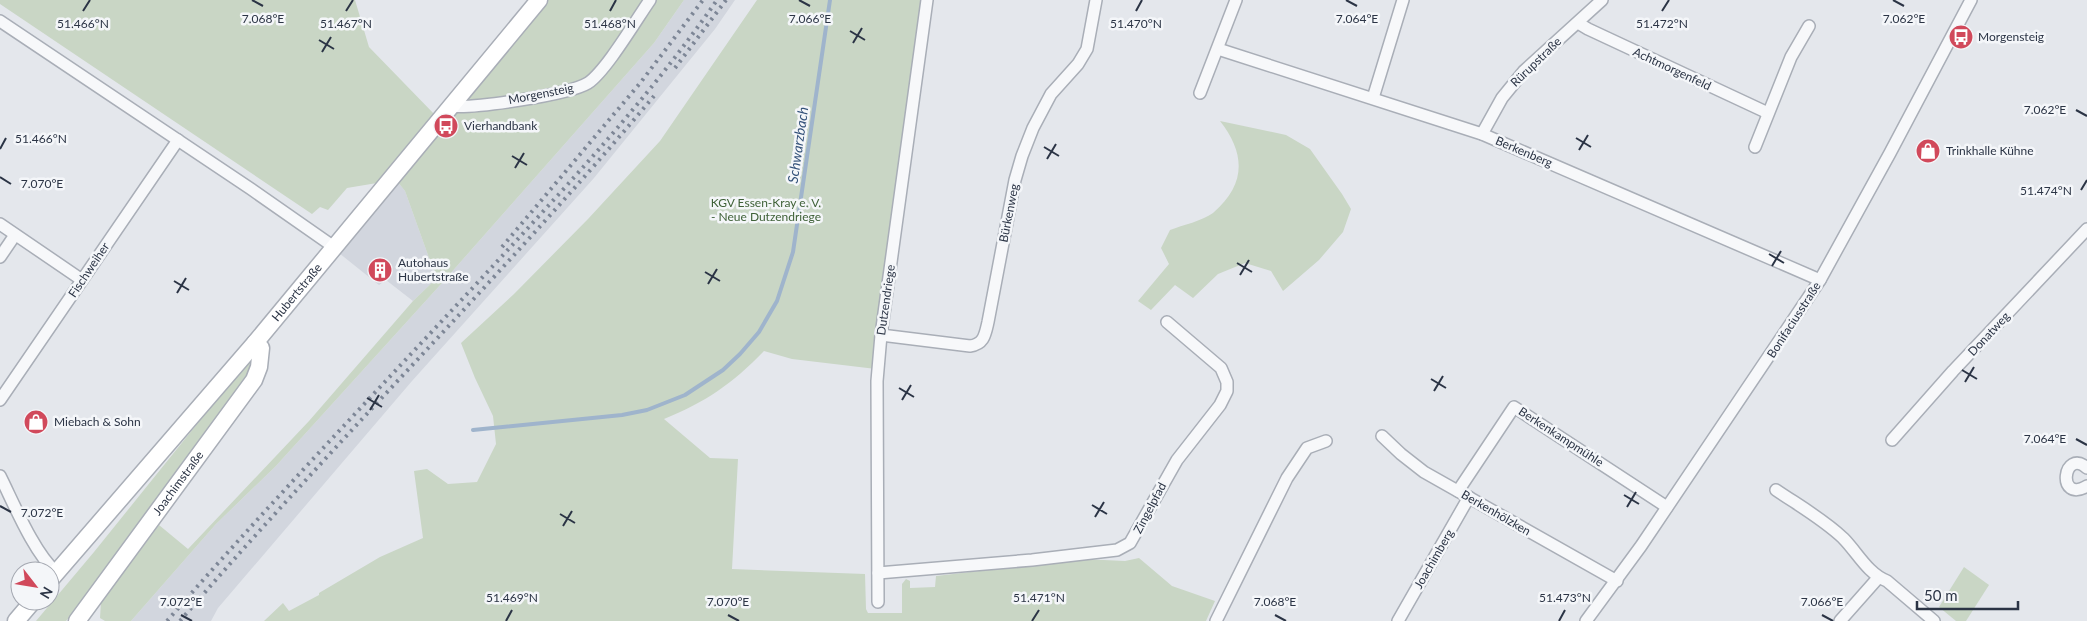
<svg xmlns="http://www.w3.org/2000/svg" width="2087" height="621" viewBox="0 0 2087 621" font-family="Lato,sans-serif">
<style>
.built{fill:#d2d6de}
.green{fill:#c9d6c5}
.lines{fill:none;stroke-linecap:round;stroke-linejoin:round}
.stream{stroke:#9fb4cc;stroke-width:4}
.street-casing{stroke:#a9aeb7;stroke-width:14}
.secondary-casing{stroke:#a9aeb7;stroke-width:19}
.street{stroke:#f7f8fa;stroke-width:11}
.secondary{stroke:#fff;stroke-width:16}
.rail{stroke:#7d8696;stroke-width:4;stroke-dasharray:2.5 5;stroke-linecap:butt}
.ticks{fill:none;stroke:#2b3445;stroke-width:2}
.labels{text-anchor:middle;stroke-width:5;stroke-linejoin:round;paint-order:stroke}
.poi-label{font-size:12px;fill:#2b3445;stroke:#f4f6f9;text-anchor:start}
.street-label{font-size:12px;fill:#2b3445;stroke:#f4f6f9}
.park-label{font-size:12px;fill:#3f6138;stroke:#f4f6f9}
.water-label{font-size:14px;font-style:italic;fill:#34527a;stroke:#f4f6f9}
.ticks-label{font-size:12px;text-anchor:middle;fill:#2b3445;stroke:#f4f6f9;stroke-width:5;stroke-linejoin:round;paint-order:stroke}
</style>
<rect width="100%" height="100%" fill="#e4e7ec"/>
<g class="built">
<polygon points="684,0 735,0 715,29 594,178 412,381 218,608 211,621 131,621 216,524 275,467 442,283 654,43"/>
<polygon points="393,176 405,191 433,269 439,276 413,301 386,280 379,285 334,249"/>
</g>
<g class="green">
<polygon points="0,0 355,0 369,47 436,116 383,182 347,188 328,210 320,207 312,214 0,4"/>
<polygon points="541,0 648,0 606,62 570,90 453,106"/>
<polygon points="651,0 684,0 654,43 442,283 275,467 216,524 131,621 105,621 100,618 101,602 159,525 188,549 309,421 413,301 439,276 433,269 405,191 393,176 450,107 589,83"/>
<path d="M757 0H926L876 369 792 359 764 351C732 384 706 402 664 419L710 458 738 459 732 569 865 574 866 609 868 613H902V584L906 579 910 581V588L935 587 936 576 1082 559 1125 561 1139 558 1172 586 1215 601 1206 621H264L283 603 289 611 319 595V593L380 557 423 538 414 471 427 469 448 484 477 482 496 444 493 416 475 378 461 343 514 294 588 219 660 141Z"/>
<path d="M1220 121 1286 135 1310 149 1342 194 1351 209 1343 232 1319 260 1283 291 1271 271 1245 263 1218 274 1193 298 1175 285 1151 310 1138 301 1169 264 1161 248 1170 230C1183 225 1202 221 1213 213 1246 185 1246 154 1220 121Z"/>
<polygon points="251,357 250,377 84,599 66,621 36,621 94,552"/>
<polygon points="1964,567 1989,585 1966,621 1956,621 1939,607"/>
</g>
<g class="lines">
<polyline class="stream" points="473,430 622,415 647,410 685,395 723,370 740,354 759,332 777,301 793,252 830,0"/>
<defs>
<g id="street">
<polyline points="0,21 251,189 334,247"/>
<polyline points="1578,23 1588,29 1768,113"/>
<polyline points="1218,49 1482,134 1820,280"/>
<polyline points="1200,93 1236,0"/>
<polyline points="1373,98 1403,0"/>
<path d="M449 106C473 109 568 95 588 83 606 71 636 20 650 0"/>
<polyline points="1482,134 1502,98 1524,71 1602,0"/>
<polyline points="1755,147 1791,57 1809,26"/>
<polyline points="0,224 82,280"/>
<polyline points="0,257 15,235"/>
<path d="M881 335 970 346C984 344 985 335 988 322L1015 180 1022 156 1033 128 1051 94 1078 64 1087 49 1096 0"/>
<polyline points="0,400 178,140"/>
<polyline points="1382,436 1401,454 1424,472 1617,581"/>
<polyline points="1892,440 1953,371 2087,229"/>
<path d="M2087 468C2063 447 2056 504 2087 486"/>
<path d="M0 476C14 504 34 553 56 572"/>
<path d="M1776 490C1798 505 1823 519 1843 538 1857 552 1868 574 1887 581L1934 621"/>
<polyline points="1458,491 1514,407 1667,507"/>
<polyline points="878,573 1032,560 1117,550 1130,543 1177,460 1220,405 1227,391 1227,382 1221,368 1167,322"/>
<polyline points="878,602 877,381 881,335 927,0"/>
<polyline points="1216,621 1287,478 1307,448 1326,441"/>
<polyline points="1398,621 1469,497"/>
<polyline points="1586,621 1641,546 1820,280 1890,153 1971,0"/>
<polyline points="1840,621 1878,578"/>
</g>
<g id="secondary">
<path id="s1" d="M50 580 255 343 539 0"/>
<polyline points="16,621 33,601"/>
<path id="s2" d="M77 621 254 380 259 367 261 348 255 343"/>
</g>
</defs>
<use href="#street" class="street-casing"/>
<use href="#secondary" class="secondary-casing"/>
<use href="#street" class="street"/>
<use href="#secondary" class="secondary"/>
<g class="rail">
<polyline points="675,68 726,0"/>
<polyline points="502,247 641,82 703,0"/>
<path d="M167 621C268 505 375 393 480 280 563 190 647 101 717 0"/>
<path d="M180 621C334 442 502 277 654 96"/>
</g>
</g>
<path class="ticks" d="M252 0 263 6M799 0 810 6M1346 0 1357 6M1893 0 1904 6M83 11 90 0M346 11 353 0M610 11 616 0M1136 11 1142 0M1662 11 1669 0M850 31 865 40M319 40 334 49M853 43 862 28M322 52 331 37M2076 110 2087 116M1576 138 1591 147M1044 147 1059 156M0 149 6 138M1579 150 1588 135M512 156 527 165M1047 159 1056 144M515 168 524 153M0 177 11 184M2081 190 2087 180M1769 254 1784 263M1237 263 1252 272M1772 266 1781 251M705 272 720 281M1240 275 1249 260M174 281 189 290M708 284 717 269M177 293 186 278M1962 370 1977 379M1431 379 1446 388M1965 382 1974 367M899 388 914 397M1434 391 1443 376M367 398 382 407M902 400 911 385M370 410 379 395M2076 439 2087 445M1624 495 1639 504M1092 505 1107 514M0 506 11 512M1627 507 1636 492M560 514 575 523M1095 517 1104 502M563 526 572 511M181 615 192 621M728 615 739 621M1275 615 1286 621M1822 615 1833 621M506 621 512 610M1032 621 1039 610M1559 621 1565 610"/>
<defs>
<symbol id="bus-disc" viewBox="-11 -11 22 22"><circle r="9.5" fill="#d1495b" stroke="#f4f6f9"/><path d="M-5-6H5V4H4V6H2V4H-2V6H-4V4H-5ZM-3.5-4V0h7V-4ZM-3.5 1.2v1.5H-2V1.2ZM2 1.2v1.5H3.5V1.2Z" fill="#fff"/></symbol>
<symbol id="shop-disc" viewBox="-11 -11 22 22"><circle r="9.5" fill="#d1495b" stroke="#f4f6f9"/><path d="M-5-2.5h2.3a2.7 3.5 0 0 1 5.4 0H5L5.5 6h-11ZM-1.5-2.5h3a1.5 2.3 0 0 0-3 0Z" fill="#fff"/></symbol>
<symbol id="building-disc" viewBox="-11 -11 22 22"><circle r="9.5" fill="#d1495b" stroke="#f4f6f9"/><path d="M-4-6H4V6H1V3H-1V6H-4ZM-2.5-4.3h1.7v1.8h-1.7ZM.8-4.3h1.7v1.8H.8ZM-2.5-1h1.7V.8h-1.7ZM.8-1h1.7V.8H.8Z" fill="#fff"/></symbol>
</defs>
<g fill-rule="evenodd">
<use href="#bus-disc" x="1947" y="23" width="28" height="28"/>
<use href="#bus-disc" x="432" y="112" width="28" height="28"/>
<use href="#shop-disc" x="1914" y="137" width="28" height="28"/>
<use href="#building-disc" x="366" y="256" width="28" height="28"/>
<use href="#shop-disc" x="22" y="408" width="28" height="28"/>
</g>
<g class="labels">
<g class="poi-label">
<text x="1978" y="41">Morgensteig</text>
<text x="464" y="130">Vierhandbank</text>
<text x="1946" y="155">Trinkhalle Kühne</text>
<text x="398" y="267">Autohaus<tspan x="398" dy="14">Hubertstraße</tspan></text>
<text x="54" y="426">Miebach &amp; Sohn</text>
</g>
<g class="street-label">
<text transform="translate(1536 62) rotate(-44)" y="4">Rürupstraße</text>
<text transform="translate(1672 69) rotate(25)" y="4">Achtmorgenfeld</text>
<text transform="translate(541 94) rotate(-11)" y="4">Morgensteig</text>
<text transform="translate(1524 152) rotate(23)" y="4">Berkenberg</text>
<text transform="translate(1009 213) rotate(-79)" y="4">Bürkenweg</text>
<text transform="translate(89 270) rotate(-56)" y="4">Fischweiher</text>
<text dy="4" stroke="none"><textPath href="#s1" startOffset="379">Hubertstraße</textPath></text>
<text transform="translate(886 300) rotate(-82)" y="4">Dutzendriege</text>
<text transform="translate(1794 320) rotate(-57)" y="4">Bonifaciusstraße</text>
<text transform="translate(1989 334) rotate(-47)" y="4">Donatweg</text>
<text transform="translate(1561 437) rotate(33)" y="4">Berkenkampmühle</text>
<text dy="4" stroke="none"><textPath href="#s2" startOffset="171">Joachimstraße</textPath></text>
<text transform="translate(1150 508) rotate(-62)" y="4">Zingelpfad</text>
<text transform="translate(1496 513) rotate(30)" y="4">Berkenhölzken</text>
<text transform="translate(1434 559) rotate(-60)" y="4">Joachimberg</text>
</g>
<g class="park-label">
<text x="766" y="207">KGV Essen-Kray e. V.<tspan x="766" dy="14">- Neue Dutzendriege</tspan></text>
</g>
<g class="water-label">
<text transform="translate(798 145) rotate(-82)" y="5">Schwarzbach</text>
</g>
</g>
<g class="ticks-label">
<text x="263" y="23">7.068°E</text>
<text x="810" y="23">7.066°E</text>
<text x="1357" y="23">7.064°E</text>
<text x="1904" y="23">7.062°E</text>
<text x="346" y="28">51.467°N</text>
<text x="610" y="28">51.468°N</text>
<text x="1662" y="28">51.472°N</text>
<text x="83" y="28">51.466°N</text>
<text x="1136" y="28">51.470°N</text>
<text x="2045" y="114">7.062°E</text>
<text x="41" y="143">51.466°N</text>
<text x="42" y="188">7.070°E</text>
<text x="2046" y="195">51.474°N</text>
<text x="2045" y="443">7.064°E</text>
<text x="42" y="517">7.072°E</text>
<text x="512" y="602">51.469°N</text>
<text x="1039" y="602">51.471°N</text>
<text x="1565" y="602">51.473°N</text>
<text x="181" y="606">7.072°E</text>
<text x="728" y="606">7.070°E</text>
<text x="1275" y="606">7.068°E</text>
<text x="1822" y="606">7.066°E</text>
</g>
<g transform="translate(35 586) rotate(121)"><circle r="24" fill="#f4f6f9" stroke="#a4a8b1"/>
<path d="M0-4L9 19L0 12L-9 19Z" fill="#d1495b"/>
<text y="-8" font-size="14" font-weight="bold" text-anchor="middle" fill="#2b3445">N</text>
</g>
<path d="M1917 601v8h101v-8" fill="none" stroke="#2b3445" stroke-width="2.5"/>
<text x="1924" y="601" font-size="15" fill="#2b3445" stroke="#f4f6f9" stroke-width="4" paint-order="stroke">50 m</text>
</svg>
